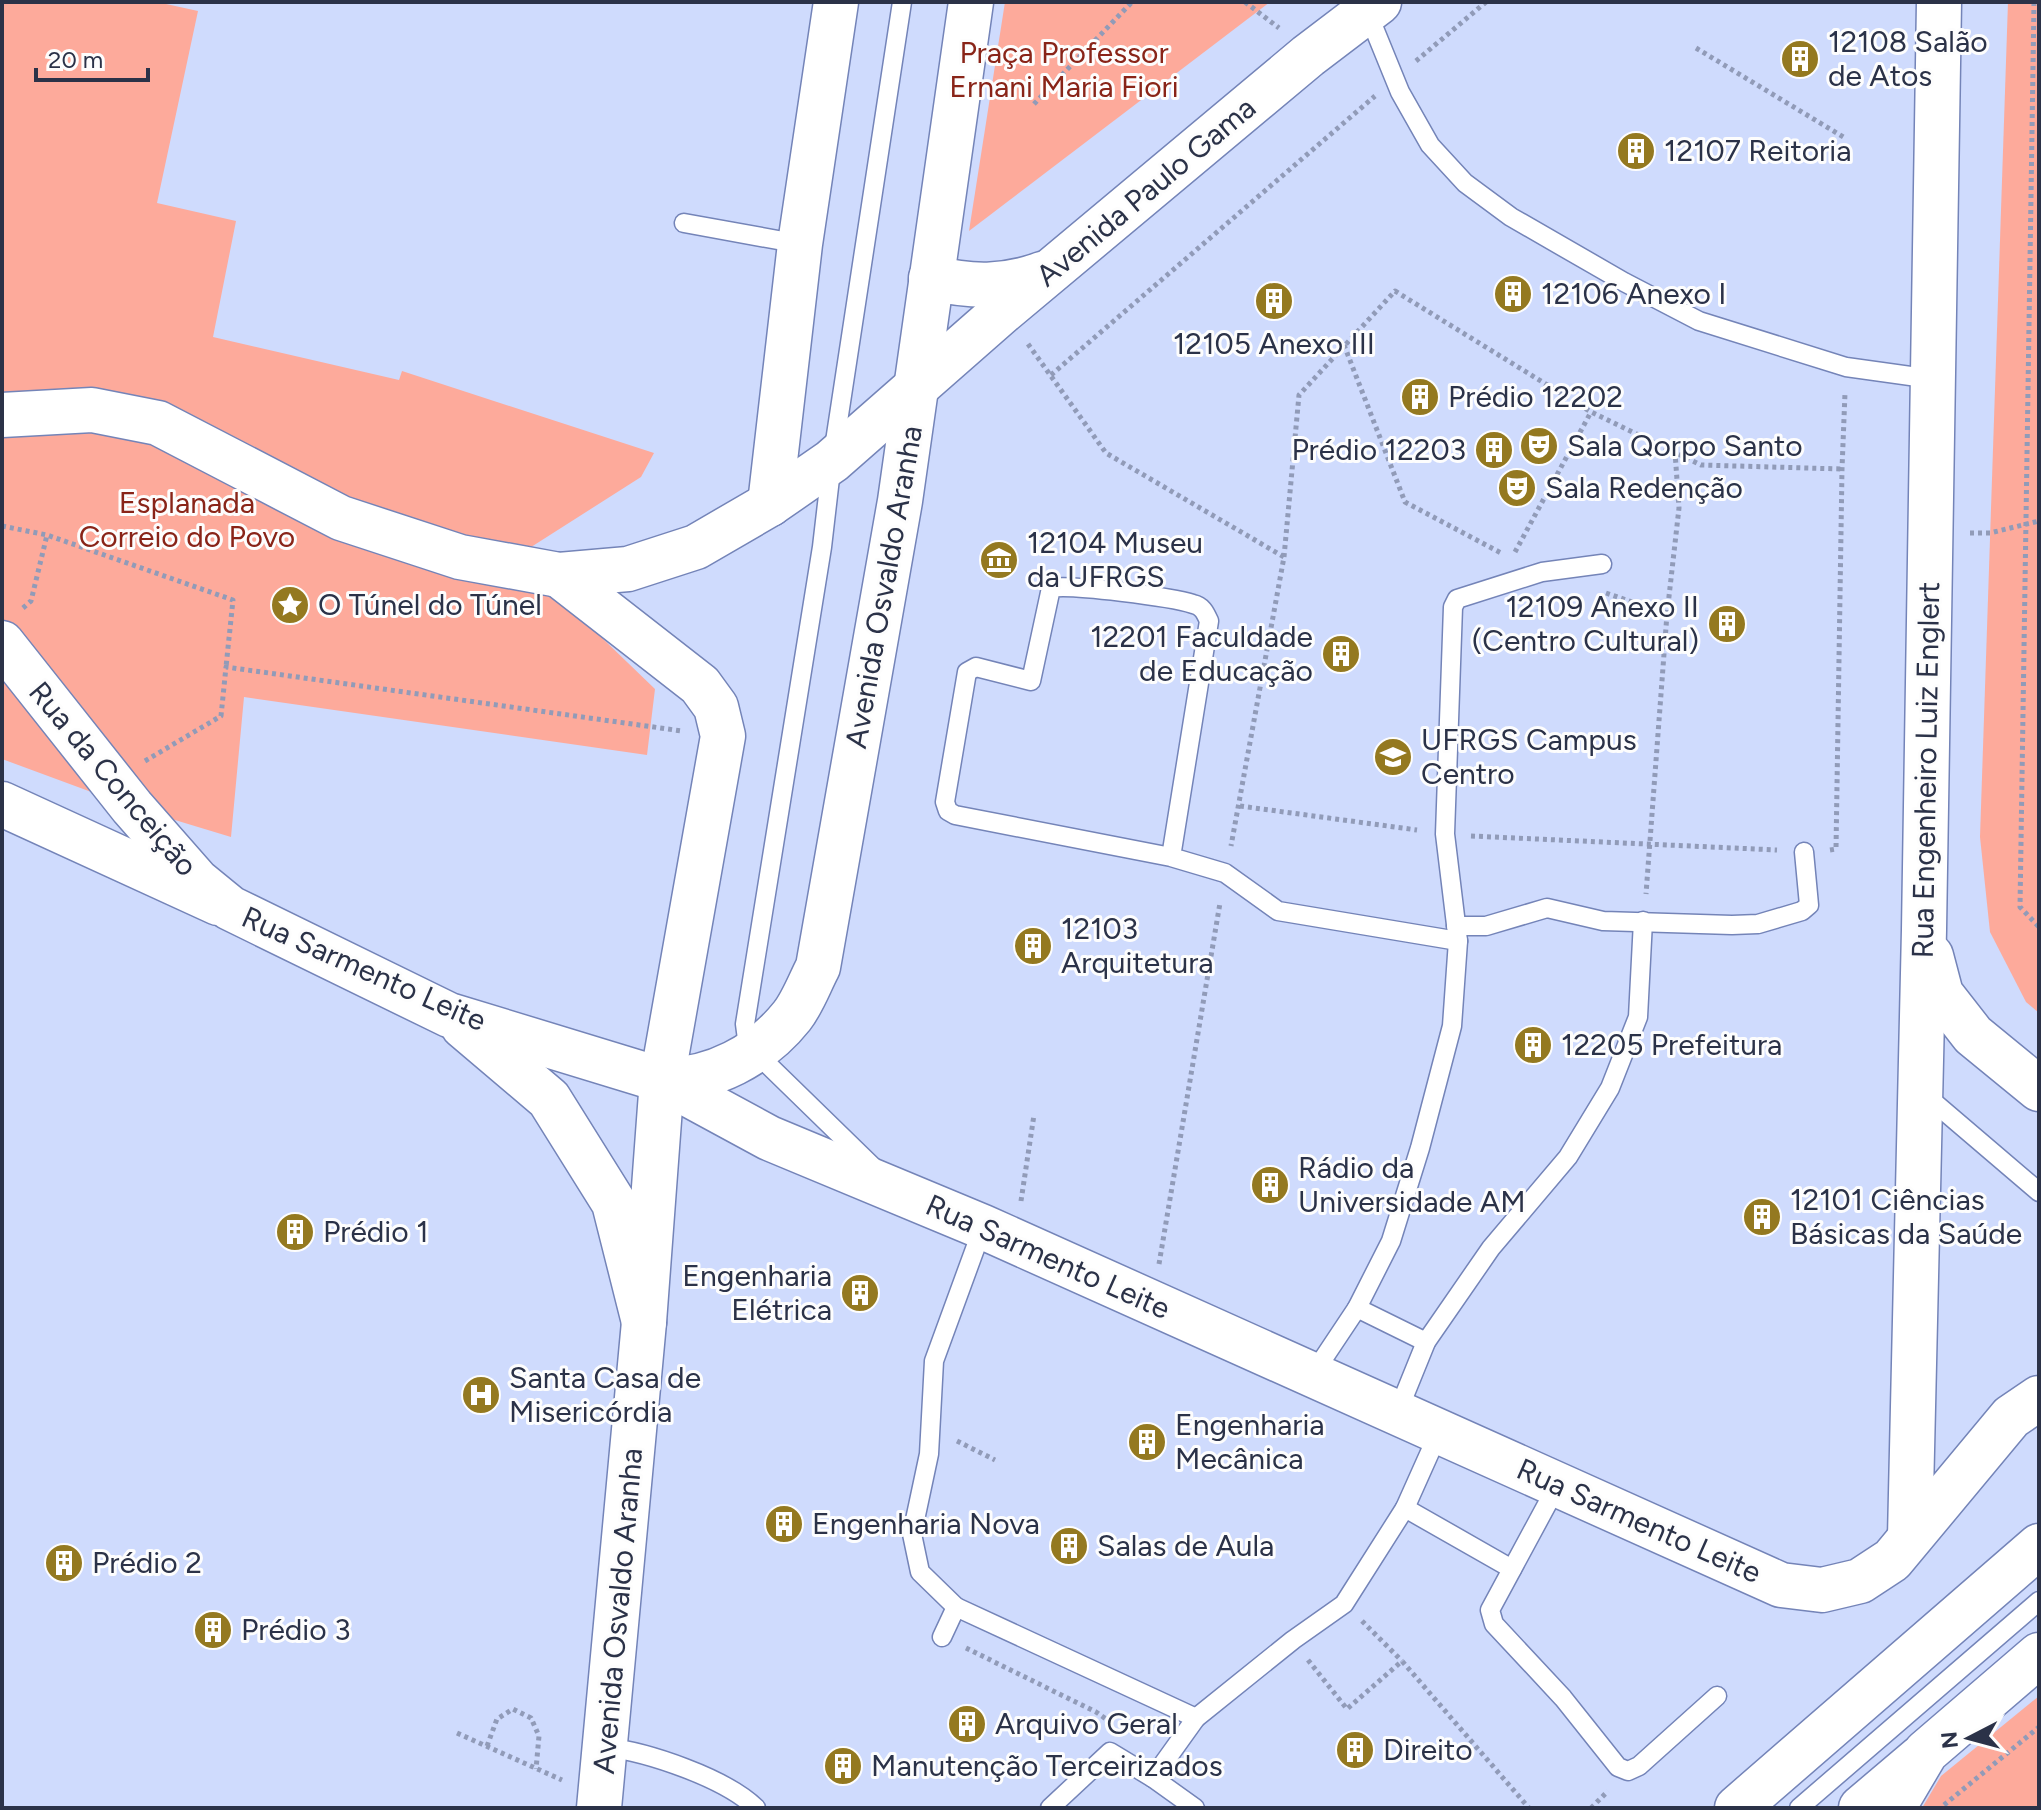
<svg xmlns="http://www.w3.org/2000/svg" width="2041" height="1810" viewBox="0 0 2041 1810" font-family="Figtree,sans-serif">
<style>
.green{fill:#fdaa9b}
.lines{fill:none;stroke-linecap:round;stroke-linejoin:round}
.service-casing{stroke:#7484b8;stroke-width:21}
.tertiary-casing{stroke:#7484b8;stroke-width:47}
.secondary-casing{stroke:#7484b8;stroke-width:47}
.primary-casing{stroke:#7484b8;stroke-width:47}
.path{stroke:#919bb8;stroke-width:5;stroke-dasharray:4 4;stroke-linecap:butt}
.service{stroke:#fff;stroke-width:18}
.tertiary{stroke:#fff;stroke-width:44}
.secondary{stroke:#fff;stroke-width:44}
.primary{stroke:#fff;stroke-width:44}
.labels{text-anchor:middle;stroke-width:6;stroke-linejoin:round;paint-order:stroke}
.poi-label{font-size:30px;fill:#2b3248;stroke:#fdfdfd;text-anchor:start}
.park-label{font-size:30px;fill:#892418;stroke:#fdfdfd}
.street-label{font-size:30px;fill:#2b3248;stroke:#fdfdfd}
</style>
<rect width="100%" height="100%" fill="#cfdbfd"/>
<g class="green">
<polygon points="2,2 157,2 198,11 157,203 236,221 213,337 399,380 402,371 654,453 641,477 517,556 655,689 647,755 244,697 231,837 132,807 2,759"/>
<polygon points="1005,2 1270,2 969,231"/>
<polygon points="2008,2 2039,2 2039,1013 2026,1002 1990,932 1980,837"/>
<polygon points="2039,1696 2039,1808 1922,1808 1941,1776"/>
</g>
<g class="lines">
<defs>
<g id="service">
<polyline points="1367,11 1400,92 1430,145 1465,183 1511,217 1624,282 1699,321 1846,367 1932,379"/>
<polyline points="684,223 800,244"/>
<path d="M1171 857 1209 621C1205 612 1202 606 1193 604 1172 597 1070 584 1051 588L1031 681 976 667 967 672 945 802 948 811 955 815 1171 857 1225 873 1278 911 1458 941"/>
<polyline points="1456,926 1486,926 1547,908 1603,921 1732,925 1758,924 1802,911 1809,905 1804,852"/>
<polyline points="1923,1093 2039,1192"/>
<polyline points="872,1166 755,1052 747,1039 745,1024 822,547 832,461 902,2"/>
<polyline points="1357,1308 1426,1342"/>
<polyline points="1313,1374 1357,1308 1391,1241 1420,1148 1452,1026 1458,941 1445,834 1453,607 1457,599 1542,572 1602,564"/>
<polyline points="1398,1411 1426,1342 1491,1248 1568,1157 1610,1088 1638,1017 1643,921"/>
<polyline points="1558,1484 1490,1610 1494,1624 1563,1698 1618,1767 1628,1771 1639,1766 1717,1696"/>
<polyline points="1405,1508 1512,1569"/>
<polyline points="956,1607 920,1572 912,1534 929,1454 934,1361 983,1227"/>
<polyline points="942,1637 956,1607 1196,1718"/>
<path d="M605 1747C648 1752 725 1778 756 1808"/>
<polyline points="1153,1778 1196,1718 1293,1640 1344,1604 1405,1508 1439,1432"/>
<polyline points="1050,1808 1110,1752 1153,1778 1195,1808"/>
<polyline points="1799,1808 2039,1601"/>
</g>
<polyline id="tertiary" points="599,1808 644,1322 662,1080"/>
<g id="secondary">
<polyline points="2,804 218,903"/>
<polyline points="1737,1808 2039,1546"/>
<polyline points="1861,1808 1920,1758"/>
</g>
<g id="primary">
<path d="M931 278C971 287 1004 288 1042 274"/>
<polyline points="2,415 92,410 158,423 341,518 460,557 559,575 628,569 696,547 770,504 832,461 1003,311 1308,56 1379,2"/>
<polyline points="770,504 800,244 836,2"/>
<polyline points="559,575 700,685 716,707 723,736 662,1080"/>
<polyline points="2,643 132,807 197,881 230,908 449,1015 662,1080 769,1138 983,1227 1781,1585 1822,1590 1860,1581 1892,1560 2011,1417 2039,1398"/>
<polyline points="1931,956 1941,994 1973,1035 2039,1089"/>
<polyline points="463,1026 549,1099 614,1203 644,1322"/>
<path d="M662 1080C712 1081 761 1055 792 1016 803 1002 810 982 818 967L900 501 971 2"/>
<polyline points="1910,1537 1924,930 1939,2"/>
<polyline points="1893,1808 1926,1752 2039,1655"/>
</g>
</defs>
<use href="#service" class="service-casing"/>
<use href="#tertiary" class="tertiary-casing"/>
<use href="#secondary" class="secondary-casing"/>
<use href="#primary" class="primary-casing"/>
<g class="path">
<polyline points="1245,2 1279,28"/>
<polyline points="2034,2 2020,907 2039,927"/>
<polyline points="1696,48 1845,138"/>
<polyline points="1416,61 1486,2"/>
<polyline points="1034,104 1132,2"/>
<polyline points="1028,344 1106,453 1284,557 1231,846"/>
<polyline points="1344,345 1405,502 1503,554"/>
<polyline points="1051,375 1375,96"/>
<polyline points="2,526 47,535 233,600 226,667"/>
<polyline points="1970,533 1990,533 2039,521"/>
<polyline points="1515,552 1591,412"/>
<polyline points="1284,557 1299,395 1395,291 1591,412 1701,465 1842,469"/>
<polyline points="1606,593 1667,614 1646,894"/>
<polyline points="23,608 31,601 47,535"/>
<polyline points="1667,614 1679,508 1675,452"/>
<polyline points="145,761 221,716 226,667 682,731"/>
<polyline points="1240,806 1417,830"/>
<polyline points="1471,836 1777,850"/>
<polyline points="1830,850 1836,849 1842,469 1845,393"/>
<polyline points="1021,1201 1034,1115"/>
<polyline points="1159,1264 1220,903"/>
<polyline points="957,1441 995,1460"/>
<polyline points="1362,1621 1402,1661"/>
<polyline points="966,1648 1096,1712 1106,1719 1110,1727"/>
<polyline points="1308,1660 1347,1709 1402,1661 1529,1808"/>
<polyline points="457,1733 562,1780"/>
<polyline points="487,1746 497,1719 513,1709 531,1718 539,1736 536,1769"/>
<polyline points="1944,1805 2039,1727"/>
<polyline points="1591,1808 1608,1791"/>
</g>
<use href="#service" class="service"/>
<use href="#tertiary" class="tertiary"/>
<use href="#secondary" class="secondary"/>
<use href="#primary" class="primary"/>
</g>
<defs>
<symbol id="building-disc" viewBox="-11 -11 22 22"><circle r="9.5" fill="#947920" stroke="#fdfdfd"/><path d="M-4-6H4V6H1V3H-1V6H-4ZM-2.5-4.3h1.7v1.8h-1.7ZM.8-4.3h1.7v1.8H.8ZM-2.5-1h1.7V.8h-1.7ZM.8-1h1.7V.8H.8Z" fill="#fff"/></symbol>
<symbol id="theatre-disc" viewBox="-11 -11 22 22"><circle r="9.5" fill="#947920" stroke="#fdfdfd"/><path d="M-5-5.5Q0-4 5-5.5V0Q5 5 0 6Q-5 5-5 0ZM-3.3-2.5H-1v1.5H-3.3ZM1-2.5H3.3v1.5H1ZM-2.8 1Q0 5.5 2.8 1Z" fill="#fff"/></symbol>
<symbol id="museum-disc" viewBox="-11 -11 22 22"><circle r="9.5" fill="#947920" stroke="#fdfdfd"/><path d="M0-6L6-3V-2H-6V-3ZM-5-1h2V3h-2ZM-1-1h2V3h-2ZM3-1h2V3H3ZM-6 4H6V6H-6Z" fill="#fff"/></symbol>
<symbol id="sight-disc" viewBox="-11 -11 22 22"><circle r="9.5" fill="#947920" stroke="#fdfdfd"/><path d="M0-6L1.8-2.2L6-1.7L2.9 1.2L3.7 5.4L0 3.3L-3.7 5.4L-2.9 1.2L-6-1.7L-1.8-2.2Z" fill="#fff"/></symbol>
<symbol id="university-disc" viewBox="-11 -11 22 22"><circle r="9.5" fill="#947920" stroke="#fdfdfd"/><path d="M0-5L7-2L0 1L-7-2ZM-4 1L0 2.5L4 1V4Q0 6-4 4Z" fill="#fff"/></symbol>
<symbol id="hospital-disc" viewBox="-11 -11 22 22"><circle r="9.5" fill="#947920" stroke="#fdfdfd"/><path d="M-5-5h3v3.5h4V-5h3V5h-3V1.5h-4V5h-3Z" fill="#fff"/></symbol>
</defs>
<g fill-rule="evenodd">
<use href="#building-disc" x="1778" y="37" width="44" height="44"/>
<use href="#building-disc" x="1614" y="129" width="44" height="44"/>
<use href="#building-disc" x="1491" y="272" width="44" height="44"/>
<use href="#building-disc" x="1252" y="279" width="44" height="44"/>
<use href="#building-disc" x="1398" y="375" width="44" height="44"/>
<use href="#theatre-disc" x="1517" y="424" width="44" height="44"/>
<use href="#building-disc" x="1472" y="428" width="44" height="44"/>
<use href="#theatre-disc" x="1495" y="466" width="44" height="44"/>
<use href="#museum-disc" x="977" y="538" width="44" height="44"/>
<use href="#sight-disc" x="268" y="583" width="44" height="44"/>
<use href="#building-disc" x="1705" y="602" width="44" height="44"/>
<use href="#building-disc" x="1319" y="632" width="44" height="44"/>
<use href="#university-disc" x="1371" y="735" width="44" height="44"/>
<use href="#building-disc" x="1011" y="924" width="44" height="44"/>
<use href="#building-disc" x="1511" y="1023" width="44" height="44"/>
<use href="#building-disc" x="1248" y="1163" width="44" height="44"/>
<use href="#building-disc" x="1740" y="1195" width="44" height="44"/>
<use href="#building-disc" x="273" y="1210" width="44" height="44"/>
<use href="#building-disc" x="838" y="1271" width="44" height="44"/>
<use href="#hospital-disc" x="459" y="1373" width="44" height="44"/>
<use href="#building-disc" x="1125" y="1420" width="44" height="44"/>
<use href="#building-disc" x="762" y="1502" width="44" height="44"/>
<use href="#building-disc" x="1047" y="1524" width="44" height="44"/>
<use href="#building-disc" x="42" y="1541" width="44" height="44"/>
<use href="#building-disc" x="191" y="1608" width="44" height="44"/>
<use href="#building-disc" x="945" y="1702" width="44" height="44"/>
<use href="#building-disc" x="1333" y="1728" width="44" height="44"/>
<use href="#building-disc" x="821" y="1744" width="44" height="44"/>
</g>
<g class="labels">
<g class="poi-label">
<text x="1828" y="52">12108 Salão<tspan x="1828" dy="34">de Atos</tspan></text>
<text x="1664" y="161">12107 Reitoria</text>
<text x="1541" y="304">12106 Anexo I</text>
<text x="1274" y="354" text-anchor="middle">12105 Anexo III</text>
<text x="1448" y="407">Prédio 12202</text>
<text x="1567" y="456">Sala Qorpo Santo</text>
<text x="1466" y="460" text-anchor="end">Prédio 12203</text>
<text x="1545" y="498">Sala Redenção</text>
<text x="1027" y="553">12104 Museu<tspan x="1027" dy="34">da UFRGS</tspan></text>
<text x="318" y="615">O Túnel do Túnel</text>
<text x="1699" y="617" text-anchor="end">12109 Anexo II<tspan x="1699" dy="34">(Centro Cultural)</tspan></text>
<text x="1313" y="647" text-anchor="end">12201 Faculdade<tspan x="1313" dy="34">de Educação</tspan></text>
<text x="1421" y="750">UFRGS Campus<tspan x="1421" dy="34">Centro</tspan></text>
<text x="1061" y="939">12103<tspan x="1061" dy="34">Arquitetura</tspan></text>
<text x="1561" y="1055">12205 Prefeitura</text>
<text x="1298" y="1178">Rádio da<tspan x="1298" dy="34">Universidade AM</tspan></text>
<text x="1790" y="1210">12101 Ciências<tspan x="1790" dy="34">Básicas da Saúde</tspan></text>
<text x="323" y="1242">Prédio 1</text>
<text x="832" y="1286" text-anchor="end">Engenharia<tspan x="832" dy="34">Elétrica</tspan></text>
<text x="509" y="1388">Santa Casa de<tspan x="509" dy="34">Misericórdia</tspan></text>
<text x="1175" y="1435">Engenharia<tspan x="1175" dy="34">Mecânica</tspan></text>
<text x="812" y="1534">Engenharia Nova</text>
<text x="1097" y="1556">Salas de Aula</text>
<text x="92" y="1573">Prédio 2</text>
<text x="241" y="1640">Prédio 3</text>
<text x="995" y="1734">Arquivo Geral</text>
<text x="1383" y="1760">Direito</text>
<text x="871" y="1776">Manutenção Terceirizados</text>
</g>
<g class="park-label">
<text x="1064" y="63">Praça Professor<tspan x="1064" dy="34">Ernani Maria Fiori</tspan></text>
<text x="187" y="513">Esplanada<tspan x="187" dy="34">Correio do Povo</tspan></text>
</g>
<g class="street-label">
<text transform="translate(1146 192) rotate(-40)" y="10">Avenida Paulo Gama</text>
<text transform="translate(884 587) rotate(-80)" y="10">Avenida Osvaldo Aranha</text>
<text transform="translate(1926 770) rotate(-89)" y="10">Rua Engenheiro Luiz Englert</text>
<text transform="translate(113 779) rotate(50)" y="10">Rua da Conceição</text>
<text transform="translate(364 969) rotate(24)" y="10">Rua Sarmento Leite</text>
<text transform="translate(1048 1257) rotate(24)" y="10">Rua Sarmento Leite</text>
<text transform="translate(1639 1521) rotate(24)" y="10">Rua Sarmento Leite</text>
<text transform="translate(618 1611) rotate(-85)" y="10">Avenida Osvaldo Aranha</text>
</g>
</g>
<rect width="2041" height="1810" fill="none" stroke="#2b3248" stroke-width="8"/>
<g transform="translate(1969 1738) rotate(264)" stroke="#fdfdfd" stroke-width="6" paint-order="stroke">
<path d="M0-6L14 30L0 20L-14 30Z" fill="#2b3248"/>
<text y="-12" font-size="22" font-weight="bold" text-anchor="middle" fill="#2b3248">N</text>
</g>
<path d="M36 68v12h112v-12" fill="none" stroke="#2b3248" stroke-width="4"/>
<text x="48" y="68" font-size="24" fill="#2b3248" stroke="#fdfdfd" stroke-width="6" paint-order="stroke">20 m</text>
</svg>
